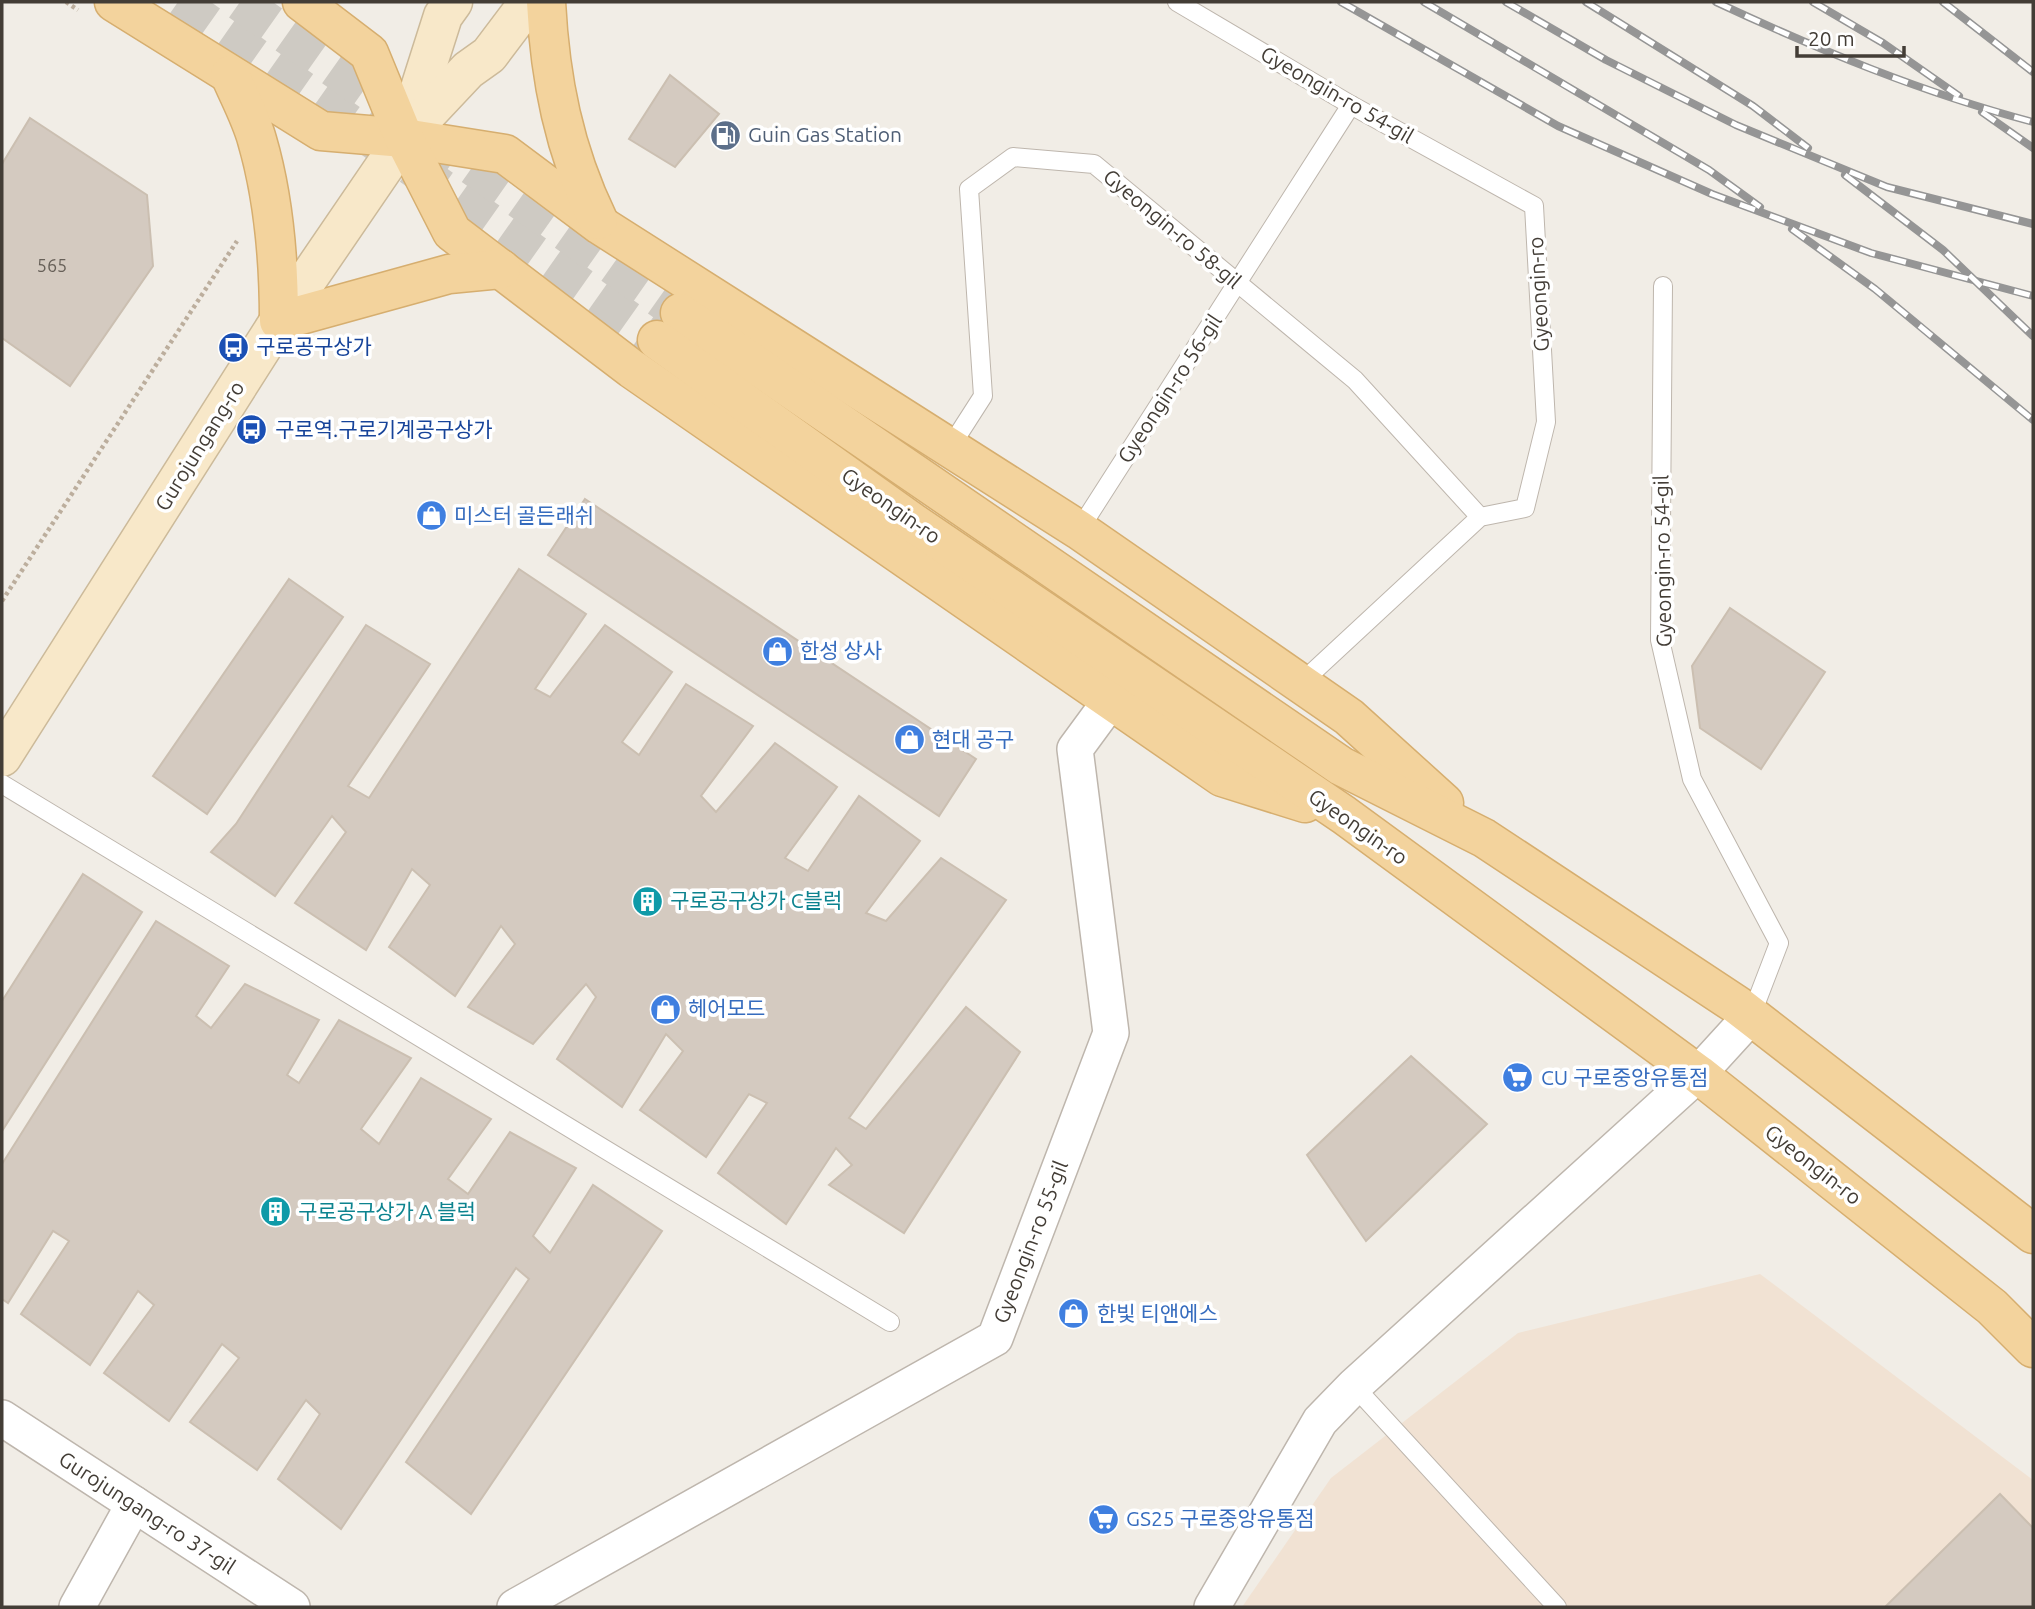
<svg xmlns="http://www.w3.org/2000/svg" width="2035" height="1609" viewBox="0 0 2035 1609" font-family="Ubuntu,'Noto Sans KR',sans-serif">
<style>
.commercial{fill:#f1e2d3}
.building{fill:#d4cac0;stroke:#cbbfb1;stroke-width:2}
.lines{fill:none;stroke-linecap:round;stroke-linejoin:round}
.primary-tunnel{stroke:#cecac3;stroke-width:38;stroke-dasharray:38 19;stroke-linecap:butt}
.lane-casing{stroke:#beb6ad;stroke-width:20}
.street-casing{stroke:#beb6ad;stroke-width:38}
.secondary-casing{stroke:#ccba9a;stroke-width:41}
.primary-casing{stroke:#d6ae6f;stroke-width:41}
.path{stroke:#bcae9d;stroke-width:4.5;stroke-dasharray:3.5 3.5;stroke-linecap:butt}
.lane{stroke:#fff;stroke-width:18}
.street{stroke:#fff;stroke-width:35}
.secondary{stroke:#f8e8c9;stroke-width:38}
.primary{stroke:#f3d39d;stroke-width:38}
.rail-casing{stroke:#959595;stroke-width:8}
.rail{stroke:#fff;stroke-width:5;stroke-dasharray:16;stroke-linecap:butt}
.labels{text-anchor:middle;stroke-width:7;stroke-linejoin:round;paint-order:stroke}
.number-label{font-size:18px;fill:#676058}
.street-label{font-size:21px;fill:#433d36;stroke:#fff}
.service-label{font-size:21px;fill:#4e5e75;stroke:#fff;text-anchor:start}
.transit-label{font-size:21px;fill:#164399;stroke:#fff;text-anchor:start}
.shop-label{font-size:21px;fill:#366cbe;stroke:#fff;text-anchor:start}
.culture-label{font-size:21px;fill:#0d838f;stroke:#fff;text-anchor:start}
</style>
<rect width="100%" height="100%" fill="#f1ede6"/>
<polygon class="commercial" points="1760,1274 2033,1480 2033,1607 1242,1607 1331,1478 1518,1333"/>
<g class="building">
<polygon points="670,75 719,114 675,167 629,139"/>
<polygon points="30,118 147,195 153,266 70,386 2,338 2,164"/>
<polygon points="585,499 976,759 939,816 548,555"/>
<polygon points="519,569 586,614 535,689 550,697 605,625 672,672 622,742 639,755 686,684 753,726 701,796 716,812 775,743 837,787 785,858 808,871 859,796 920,841 866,913 886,921 941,858 1006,900 849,1118 866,1129 966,1007 1020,1052 904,1233 829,1185 852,1165 836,1148 786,1224 718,1173 767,1103 749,1094 706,1157 640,1110 683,1051 666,1034 622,1107 557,1059 596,997 586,984 533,1044 468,1007 515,944 501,926 455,996 389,947 430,885 412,869 366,950 295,903 346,832 332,816 275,896 211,852 236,824 366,625 430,664 348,786 369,798"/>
<polygon points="289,579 343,617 207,814 153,776"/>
<polygon points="1730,608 1825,672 1761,769 1700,728 1692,666"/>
<polygon points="83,874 142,912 2,1131 2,1001"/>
<polygon points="156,921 229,966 196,1016 211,1028 245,984 319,1020 287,1075 299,1083 339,1020 411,1058 361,1129 379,1144 421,1078 491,1119 448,1179 468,1194 510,1132 576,1168 533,1236 550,1253 593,1185 662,1231 471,1514 406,1462 529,1279 516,1268 341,1529 278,1479 320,1414 306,1400 257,1470 190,1422 239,1358 222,1344 169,1421 104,1373 154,1305 138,1291 90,1365 21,1314 69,1241 53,1231 8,1303 2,1299 2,1164"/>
<polygon points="1411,1056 1487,1124 1366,1241 1307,1155"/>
<polygon points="2000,1494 2033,1528 2033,1607 1885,1607"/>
</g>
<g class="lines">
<g class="primary-tunnel">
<polyline points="178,2 657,340"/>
<polyline points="240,2 680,313"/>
</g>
<defs>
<g id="lane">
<polyline points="1177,2 1351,105 1534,206 1546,422 1525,508 1480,517 1301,683"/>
<polyline points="1663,286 1660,640 1692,779 1779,943 1751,1016"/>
<polyline points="949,449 983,396 969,189 1013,157 1094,164 1355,380 1480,517"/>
<polyline points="1079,530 1351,105"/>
<polyline points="2,784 890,1322"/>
<polyline points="1354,1386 1557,1607"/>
</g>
<g id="street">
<polyline points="2,1418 292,1607"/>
<polyline points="77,1607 134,1504"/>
<polyline points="515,1607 995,1338 1111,1033 1075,749 1111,700"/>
<polyline points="1212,1607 1320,1421 1354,1386 1698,1074 1751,1016"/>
</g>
<g id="secondary">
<polyline points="407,129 443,16 453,2"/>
<polyline points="2,757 279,321 404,138 468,70 489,55 529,2"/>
</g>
<g id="primary">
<polyline points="114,2 321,131 404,138 505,154 600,225 1079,530 1349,717 1444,803"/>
<polyline points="302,2 369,53 404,138 452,232 632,369 1222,777 1305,803"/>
<path d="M546 2C550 79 564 150 598 220"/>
<path d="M230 75C239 96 251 118 257 140 274 198 279 261 279 321L449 274 501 269"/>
<polyline points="680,313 1341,766 1484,838 1737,1005 2033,1234"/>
<polyline points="657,340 912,522 1344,815 1698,1074 1992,1307 2033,1348"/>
</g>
</defs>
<use href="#lane" class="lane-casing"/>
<use href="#street" class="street-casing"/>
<use href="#secondary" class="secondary-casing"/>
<use href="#primary" class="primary-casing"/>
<g class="path">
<polyline points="66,2 78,10"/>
<polyline points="2,601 237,241"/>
</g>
<use href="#lane" class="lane"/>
<use href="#street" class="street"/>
<use href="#secondary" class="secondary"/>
<use href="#primary" class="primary"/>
<defs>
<g id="rail">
<polyline points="1341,2 1558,126 1712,194 1871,253 2033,296"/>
<polyline points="1424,2 1709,170 1760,207"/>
<polyline points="1506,2 1606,60 1736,125 1887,187 2033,224"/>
<polyline points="1586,2 1753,106 1808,148"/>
<path d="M1716 2C1819 50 1923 93 2033 122"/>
<polyline points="1813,2 1883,43 1959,96"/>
<polyline points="1943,2 2033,72"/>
<polyline points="1982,112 2033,148"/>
<polyline points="1845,175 1943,250 2033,336"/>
<polyline points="1792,229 1875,289 2033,420"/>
</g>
</defs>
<use href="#rail" class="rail-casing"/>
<use href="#rail" class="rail"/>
</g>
<defs>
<symbol id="fuel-disc" viewBox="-11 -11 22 22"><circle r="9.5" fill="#5c6f8a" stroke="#fff"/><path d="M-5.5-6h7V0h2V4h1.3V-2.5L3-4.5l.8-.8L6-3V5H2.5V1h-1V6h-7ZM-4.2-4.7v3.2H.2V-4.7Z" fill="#fff"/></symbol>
<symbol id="bus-disc" viewBox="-11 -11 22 22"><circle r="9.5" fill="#1a4fb4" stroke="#fff"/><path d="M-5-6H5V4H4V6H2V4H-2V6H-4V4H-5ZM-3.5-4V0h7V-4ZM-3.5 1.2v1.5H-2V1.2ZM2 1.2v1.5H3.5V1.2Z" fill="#fff"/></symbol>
<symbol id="shop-disc" viewBox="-11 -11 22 22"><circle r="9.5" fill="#3f7fe0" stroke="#fff"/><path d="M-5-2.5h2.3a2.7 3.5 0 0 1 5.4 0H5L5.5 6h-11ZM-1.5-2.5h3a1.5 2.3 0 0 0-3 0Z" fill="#fff"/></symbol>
<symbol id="building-disc" viewBox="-11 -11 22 22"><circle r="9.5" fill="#0f9aa8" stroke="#fff"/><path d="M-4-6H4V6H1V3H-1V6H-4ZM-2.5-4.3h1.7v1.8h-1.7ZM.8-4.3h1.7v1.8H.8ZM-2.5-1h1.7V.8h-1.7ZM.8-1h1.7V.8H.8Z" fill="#fff"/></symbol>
<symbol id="supermarket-disc" viewBox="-11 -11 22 22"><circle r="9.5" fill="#3f7fe0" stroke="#fff"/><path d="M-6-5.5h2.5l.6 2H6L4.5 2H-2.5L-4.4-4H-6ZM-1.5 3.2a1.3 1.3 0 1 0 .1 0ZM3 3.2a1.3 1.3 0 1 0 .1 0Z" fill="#fff"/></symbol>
</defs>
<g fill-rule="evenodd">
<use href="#fuel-disc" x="708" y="118" width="35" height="35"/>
<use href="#bus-disc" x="216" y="330" width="35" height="35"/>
<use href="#bus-disc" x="234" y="412" width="35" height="35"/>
<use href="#shop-disc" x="414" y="498" width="35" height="35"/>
<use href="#shop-disc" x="760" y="634" width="35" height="35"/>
<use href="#shop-disc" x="892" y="722" width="35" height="35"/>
<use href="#building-disc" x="630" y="884" width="35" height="35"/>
<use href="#shop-disc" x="648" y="992" width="35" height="35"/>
<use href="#supermarket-disc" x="1500" y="1060" width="35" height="35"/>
<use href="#building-disc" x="258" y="1194" width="35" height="35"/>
<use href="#shop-disc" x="1056" y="1296" width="35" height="35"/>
<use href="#supermarket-disc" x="1086" y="1502" width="35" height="35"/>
</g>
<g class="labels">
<g class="number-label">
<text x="52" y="272">565</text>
</g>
<g class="street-label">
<text transform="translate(1337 95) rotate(30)" y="7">Gyeongin-ro 54-gil</text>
<text transform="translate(1172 229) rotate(40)" y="7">Gyeongin-ro 58-gil</text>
<text transform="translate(1539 294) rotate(-93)" y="7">Gyeongin-ro</text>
<text transform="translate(1170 389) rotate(-57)" y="7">Gyeongin-ro 56-gil</text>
<text transform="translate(200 446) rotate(-58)" y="7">Gurojungang-ro</text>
<text transform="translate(891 506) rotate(35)" y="7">Gyeongin-ro</text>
<text transform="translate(1663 561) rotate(-91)" y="7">Gyeongin-ro 54-gil</text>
<text transform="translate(1358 827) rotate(35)" y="7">Gyeongin-ro</text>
<text transform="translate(1813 1165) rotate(38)" y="7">Gyeongin-ro</text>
<text transform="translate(1031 1242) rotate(-69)" y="7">Gyeongin-ro 55-gil</text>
<text transform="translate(147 1513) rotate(33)" y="7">Gurojungang-ro 37-gil</text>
</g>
<g class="service-label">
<text x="748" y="142">Guin Gas Station</text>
</g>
<g class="transit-label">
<text x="256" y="354">구로공구상가</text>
<text x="275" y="437">구로역.구로기계공구상가</text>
</g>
<g class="shop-label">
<text x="454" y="523">미스터 골든래쉬</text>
<text x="800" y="658">한성 상사</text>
<text x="932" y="747">현대 공구</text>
<text x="688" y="1016">헤어모드</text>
<text x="1541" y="1085">CU 구로중앙유통점</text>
<text x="1097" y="1321">한빛 티앤에스</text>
<text x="1126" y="1526">GS25 구로중앙유통점</text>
</g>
<g class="culture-label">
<text x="670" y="908">구로공구상가 C블럭</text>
<text x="298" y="1219">구로공구상가 A 블럭</text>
</g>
</g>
<rect width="2035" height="1609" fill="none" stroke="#433d36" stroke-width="7"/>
<path d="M1797 46v10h107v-10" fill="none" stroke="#433d36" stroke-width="3.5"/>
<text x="1808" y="46" font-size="21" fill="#433d36" stroke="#ffffff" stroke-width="5" paint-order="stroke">20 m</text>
</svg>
